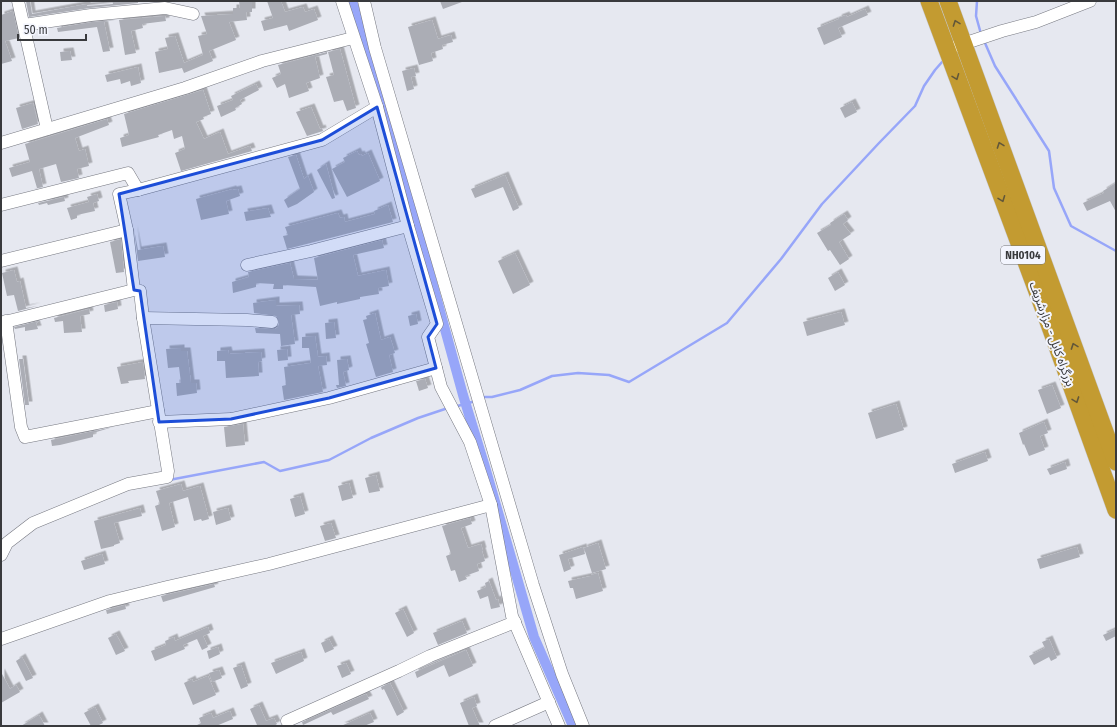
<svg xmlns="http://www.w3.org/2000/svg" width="1117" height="727" viewBox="0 0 1117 727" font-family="'Fira Sans Condensed','Noto Sans Arabic',sans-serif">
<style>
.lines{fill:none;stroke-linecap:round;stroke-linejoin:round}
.stream{stroke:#97a6f9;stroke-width:2.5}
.canal{stroke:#97a6f9;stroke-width:10}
.building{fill:#abadb5;filter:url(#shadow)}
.minor-casing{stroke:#767880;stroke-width:13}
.highway-casing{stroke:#c4c4c5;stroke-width:18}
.minor{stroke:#fff;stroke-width:12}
.highway{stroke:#c39b31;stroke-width:17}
.oneway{stroke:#625739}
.marked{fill:#1d4ed8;fill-opacity:0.2;stroke:#1d4ed8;stroke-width:3;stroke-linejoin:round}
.labels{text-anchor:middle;stroke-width:4;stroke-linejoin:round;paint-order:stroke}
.shield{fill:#f3f5fe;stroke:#717277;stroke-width:1}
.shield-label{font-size:11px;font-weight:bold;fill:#393a3d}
.street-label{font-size:12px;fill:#393a3d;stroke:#f3f5fe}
</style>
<defs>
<filter id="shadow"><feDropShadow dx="3.5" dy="-3.5" stdDeviation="0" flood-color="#0004"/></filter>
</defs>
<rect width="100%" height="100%" fill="#e6e8f0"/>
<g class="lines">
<g class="stream">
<polyline points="977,1 976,16 981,34"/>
<polyline points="985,43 995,66 1049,151 1054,188 1071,226 1116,251"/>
<polyline points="482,397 492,397 520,390 552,376 578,373 609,375 629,382 727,323 781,259 822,204 879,143 915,106 924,86 935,70 942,62"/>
<polyline points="454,407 472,402 474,400"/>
<polyline points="169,480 264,462 280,471 329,460 371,438 418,418 448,408"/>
</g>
<polyline class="canal" points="352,1 398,158 463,395 485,467 534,637 573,726"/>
</g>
<g class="building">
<polygon points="26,1 30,1 32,14 87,4 87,6 113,4 112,1 138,1 138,3 90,8 29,17"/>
<polygon points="239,1 252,1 252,12 246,12 247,20 229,22 236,40 209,51 213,61 184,73 182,68 159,73 155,52 168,49 165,38 175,36 184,63 203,55 198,36 207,34 201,16 233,14 233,8 240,8"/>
<polygon points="267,1 281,1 285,12 303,7 305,12 314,9 318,20 289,31 287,25 264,31 261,21 273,18"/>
<polygon points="440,1 462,1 462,2 443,9"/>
<polygon points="865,9 868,15 838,28 842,37 824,45 817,28 839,19 838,18 846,15 847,17"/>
<polygon points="13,11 19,38 5,41 12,61 1,64 1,15"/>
<polygon points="165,16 166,21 142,24 143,28 131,31 136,53 125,55 119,20"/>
<polygon points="115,20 104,22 110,51 103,52 97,27 58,32 57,28 92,22"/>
<polygon points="432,20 438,39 451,35 453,42 442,45 443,49 431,53 433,61 419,65 408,27"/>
<polygon points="340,49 356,108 347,111 343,100 334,102 326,77 334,75 328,52"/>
<polygon points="70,51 72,60 61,61 60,52"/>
<polygon points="327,52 327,54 315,57 320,78 306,83 309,91 289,98 285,84 277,88 272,78 281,74 278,65"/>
<polygon points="138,67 141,83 131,86 130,81 121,84 120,79 107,82 105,75"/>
<polygon points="414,68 416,76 411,77 414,89 407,91 402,71"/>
<polygon points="256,84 259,90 240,100 242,104 235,108 236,110 221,117 217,106 233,100 231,96"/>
<polygon points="203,90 211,114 203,117 204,119 196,122 204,139 220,132 228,154 250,146 252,151 181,171 175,153 185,149 182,136 174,139 172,130 158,135 159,137 122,147 120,138 129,135 124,114"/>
<polygon points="852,102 857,112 845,118 840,108"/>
<polygon points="33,103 38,124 22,129 16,108"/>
<polygon points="311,107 320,129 322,128 323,131 307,136 296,112"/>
<polygon points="107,119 109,125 75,138 79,151 85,149 89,166 77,169 79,178 61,182 56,164 39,169 43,187 34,189 37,188 32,171 12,177 9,168 30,162 25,144"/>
<polygon points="357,151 359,155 361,154 362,156 368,153 380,181 347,197 332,169 345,162 343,158"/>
<polygon points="296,155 304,179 308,176 314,192 297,204 288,208 284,200 300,189 288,157"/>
<polygon points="326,164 335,198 332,199 317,170"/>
<polygon points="505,175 519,208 513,211 503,187 475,198 471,189"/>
<polygon points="1116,183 1116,212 1110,201 1087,211 1083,203 1104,193 1103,191"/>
<polygon points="233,189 233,190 238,189 240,196 226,201 229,214 201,220 196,199"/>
<polygon points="97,194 99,201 93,203 95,211 77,215 77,218 71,220 67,208 89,202 87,197"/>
<polygon points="64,197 65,201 48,205 47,203 39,205 38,203"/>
<polygon points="388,205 393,222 287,249 283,236 288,235 285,227 338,213 340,218 344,217 345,222 375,214 374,211"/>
<polygon points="268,208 271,217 246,221 244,212"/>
<polygon points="844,214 848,220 843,224 851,234 839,242 849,259 840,265 830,250 828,251 817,233 831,225 830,223"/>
<polygon points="134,229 138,250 163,246 165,257 138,261"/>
<polygon points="121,239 124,272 116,273 110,242"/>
<polygon points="382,240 384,248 353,255 358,276 386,270 389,286 378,288 379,294 360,297 360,299 337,304 337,302 320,306 316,287 283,285 283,289 273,289 274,284 256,283 256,287 233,293 232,282 249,277 248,272 290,263 294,279 318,280 314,258"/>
<polygon points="515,253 530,285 513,294 498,261"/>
<polygon points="14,270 17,282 20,281 26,308 37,306 18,311 14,295 7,296 2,273"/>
<polygon points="838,272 845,285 835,291 828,278"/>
<polygon points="276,300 276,306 299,305 300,314 291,315 295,344 281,346 280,334 256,333 255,328 275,329 278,327 279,322 276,316 254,313 253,303"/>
<polygon points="117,302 118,309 105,312 104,305"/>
<polygon points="89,309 90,314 80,316 82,332 64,333 63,321 55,322 54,318"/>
<polygon points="841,312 845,325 807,336 803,322"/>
<polygon points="375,313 381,340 390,337 395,353 389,355 393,372 376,377 366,344 369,343 363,320 367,319 366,316"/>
<polygon points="416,314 418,324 410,326 408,316"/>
<polygon points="39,321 36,323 38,329 25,331 25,327 15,329 14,327"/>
<polygon points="334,322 336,338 326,339 325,323"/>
<polygon points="315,336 318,357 326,356 327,365 318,366 323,392 284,400 282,386 286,385 284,367 311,363 309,348 302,348 302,337"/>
<polygon points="181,348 181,351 187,351 191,383 196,383 197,393 177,396 176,383 181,383 179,367 168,368 166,349"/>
<polygon points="287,349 288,360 278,361 277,350"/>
<polygon points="228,350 229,354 261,352 262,361 258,362 259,376 226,378 225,361 217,361 217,351"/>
<polygon points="19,359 23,359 29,405 25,405"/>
<polygon points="347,359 349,370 343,372 346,386 337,388 336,385 339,385 337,360"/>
<polygon points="143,362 145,379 128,381 129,383 121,384 117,367"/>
<polygon points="425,379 428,388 419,391 416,381"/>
<polygon points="1052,385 1061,408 1047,414 1038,390"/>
<polygon points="896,404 904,430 876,439 868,413"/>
<polygon points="1044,422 1048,433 1040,436 1045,450 1029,456 1024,444 1023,445 1019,433"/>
<polygon points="243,424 245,445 226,447 224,427"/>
<polygon points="113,427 93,433 93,437 60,445 52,446 51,440"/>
<polygon points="985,452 988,461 955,473 952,464"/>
<polygon points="1065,462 1067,469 1050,475 1047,469"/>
<polygon points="376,475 380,491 369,493 365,478"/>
<polygon points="349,483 353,498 342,501 338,486"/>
<polygon points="181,484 183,491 200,486 209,519 202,521 201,519 194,521 188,497 169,503 175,527 162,531 155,506 160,504 156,491"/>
<polygon points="300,496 305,514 295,517 290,499"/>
<polygon points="140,508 142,516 114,523 120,543 114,545 114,546 101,549 94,521"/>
<polygon points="228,508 231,520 216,525 213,512"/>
<polygon points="470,518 472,524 461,528 468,548 481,544 483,551 482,551 485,561 477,564 479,571 465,576 467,579 459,582 455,570 451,571 446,556 451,554 442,526"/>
<polygon points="331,523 336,538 325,541 320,526"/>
<polygon points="598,543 606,569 592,573 584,548"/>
<polygon points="583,547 585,554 568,559 571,569 564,572 559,555"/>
<polygon points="1077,547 1080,557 1040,569 1037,559"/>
<polygon points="102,554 105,564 84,570 81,561"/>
<polygon points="598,573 603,591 576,599 573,588 570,588 568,581 591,576 591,575"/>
<polygon points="489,581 496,600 498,599 500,607 491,609 488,596 480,599 477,591 486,587 485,583"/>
<polygon points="214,584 215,587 163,602 161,596"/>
<polygon points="125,605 126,609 107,614 106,610"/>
<polygon points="403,609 414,633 407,637 395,613"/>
<polygon points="462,621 467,633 438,645 433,633"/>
<polygon points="208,627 210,633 203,636 208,647 202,650 197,639 183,645 185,649 155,661 151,651 166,645 165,641 174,637 175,641"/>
<polygon points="1116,629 1116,636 1106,641 1103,635"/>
<polygon points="116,634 125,651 116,655 108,638"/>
<polygon points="329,639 334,649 325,653 321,643"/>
<polygon points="1049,639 1057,658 1051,661 1049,657 1034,665 1029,656 1045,648 1042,642"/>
<polygon points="218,647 220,654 209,659 207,651"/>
<polygon points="466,650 473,666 449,677 444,665 417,678 415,672"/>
<polygon points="301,652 304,661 276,674 271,663"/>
<polygon points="22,657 33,678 26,681 16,661"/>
<polygon points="346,663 351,674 342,678 337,666"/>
<polygon points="241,665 248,686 241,689 233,668"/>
<polygon points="219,670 222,678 212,682 209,673"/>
<polygon points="1,672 10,689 16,685 20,692 1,703"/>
<polygon points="208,676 216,695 193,705 184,683 192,679 193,682"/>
<polygon points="390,683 404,712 397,716 384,689 382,690 381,687"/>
<polygon points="366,694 369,699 333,715 331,712 303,725 302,722"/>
<polygon points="474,697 477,706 472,708 480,726 469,726 460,703"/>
<polygon points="259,705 266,721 274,718 277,724 274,726 255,726 257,725 250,709"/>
<polygon points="95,707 103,723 97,726 91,726 84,713"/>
<polygon points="230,711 233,719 216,726 195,726 201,723 199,718 211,713 213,718"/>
<polygon points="370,713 374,722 364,726 341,726"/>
<polygon points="39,715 45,726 21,726"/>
</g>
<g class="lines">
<defs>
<g id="minor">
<polyline points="18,1 47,129"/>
<polyline points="342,1 377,107 408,226 437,324 428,337 441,387 470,442 491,505 512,616 559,726"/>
<polyline points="364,1 375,48 533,585 562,674 583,726"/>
<polyline points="24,25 91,15 165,8 193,14"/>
<polyline points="957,46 1002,31 1036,22 1090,1"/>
<polyline points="1,143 185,88 262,61 353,38"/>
<polyline points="1,205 128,173 138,190"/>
<polyline points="1,261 127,230"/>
<polyline points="247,265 311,251 408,226"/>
<polyline points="143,318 247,320 272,322"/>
<polyline points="6,321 21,427 25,437 158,411"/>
<polyline points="1,323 134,290"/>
<polyline points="159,422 231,419 329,398 436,368"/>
<polyline points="1,555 7,543 33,523 128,484 167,477 168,471 143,318 140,291 134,290 127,230 119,194 138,190 322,140 377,107"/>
<polyline points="1,639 110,601 167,587 269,564 491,505"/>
<polyline points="287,721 399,671 430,656 515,622"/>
<polyline points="495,726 549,702"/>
</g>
<g id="highway">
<polyline points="929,1 1044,310 1116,510"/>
<polyline points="948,1 1116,462"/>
</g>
</defs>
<use href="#minor" class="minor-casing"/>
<use href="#highway" class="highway-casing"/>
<use href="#minor" class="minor"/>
<use href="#highway" class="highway"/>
</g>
<defs><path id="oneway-chevron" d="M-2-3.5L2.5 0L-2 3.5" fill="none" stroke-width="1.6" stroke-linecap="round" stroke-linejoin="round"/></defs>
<g class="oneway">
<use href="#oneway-chevron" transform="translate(956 23) rotate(-110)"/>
<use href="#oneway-chevron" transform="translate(956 77) rotate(69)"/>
<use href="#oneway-chevron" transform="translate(1000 145) rotate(-110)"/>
<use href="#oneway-chevron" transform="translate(1002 199) rotate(69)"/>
<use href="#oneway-chevron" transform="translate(1074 346) rotate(-110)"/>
<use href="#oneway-chevron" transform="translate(1076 400) rotate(70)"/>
</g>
<path class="marked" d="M377 107 437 324 428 337 436 368 329 398 231 419 159 422 140 291 134 290 119 194 322 140Z"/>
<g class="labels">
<rect class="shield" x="1001" y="246" width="44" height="18" rx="3"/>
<g class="shield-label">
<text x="1023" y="259">NH0104</text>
</g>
<g class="street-label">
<text transform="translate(1052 334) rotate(70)" y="4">بزرگراه کابل - مزارشریف</text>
</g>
</g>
<rect width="1117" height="727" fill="none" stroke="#393a3d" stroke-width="4"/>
<path d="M18 34v6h68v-6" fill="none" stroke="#393a3d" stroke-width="2"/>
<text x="24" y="34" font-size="12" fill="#393a3d" stroke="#f3f5fe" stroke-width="3" paint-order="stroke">50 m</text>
</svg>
